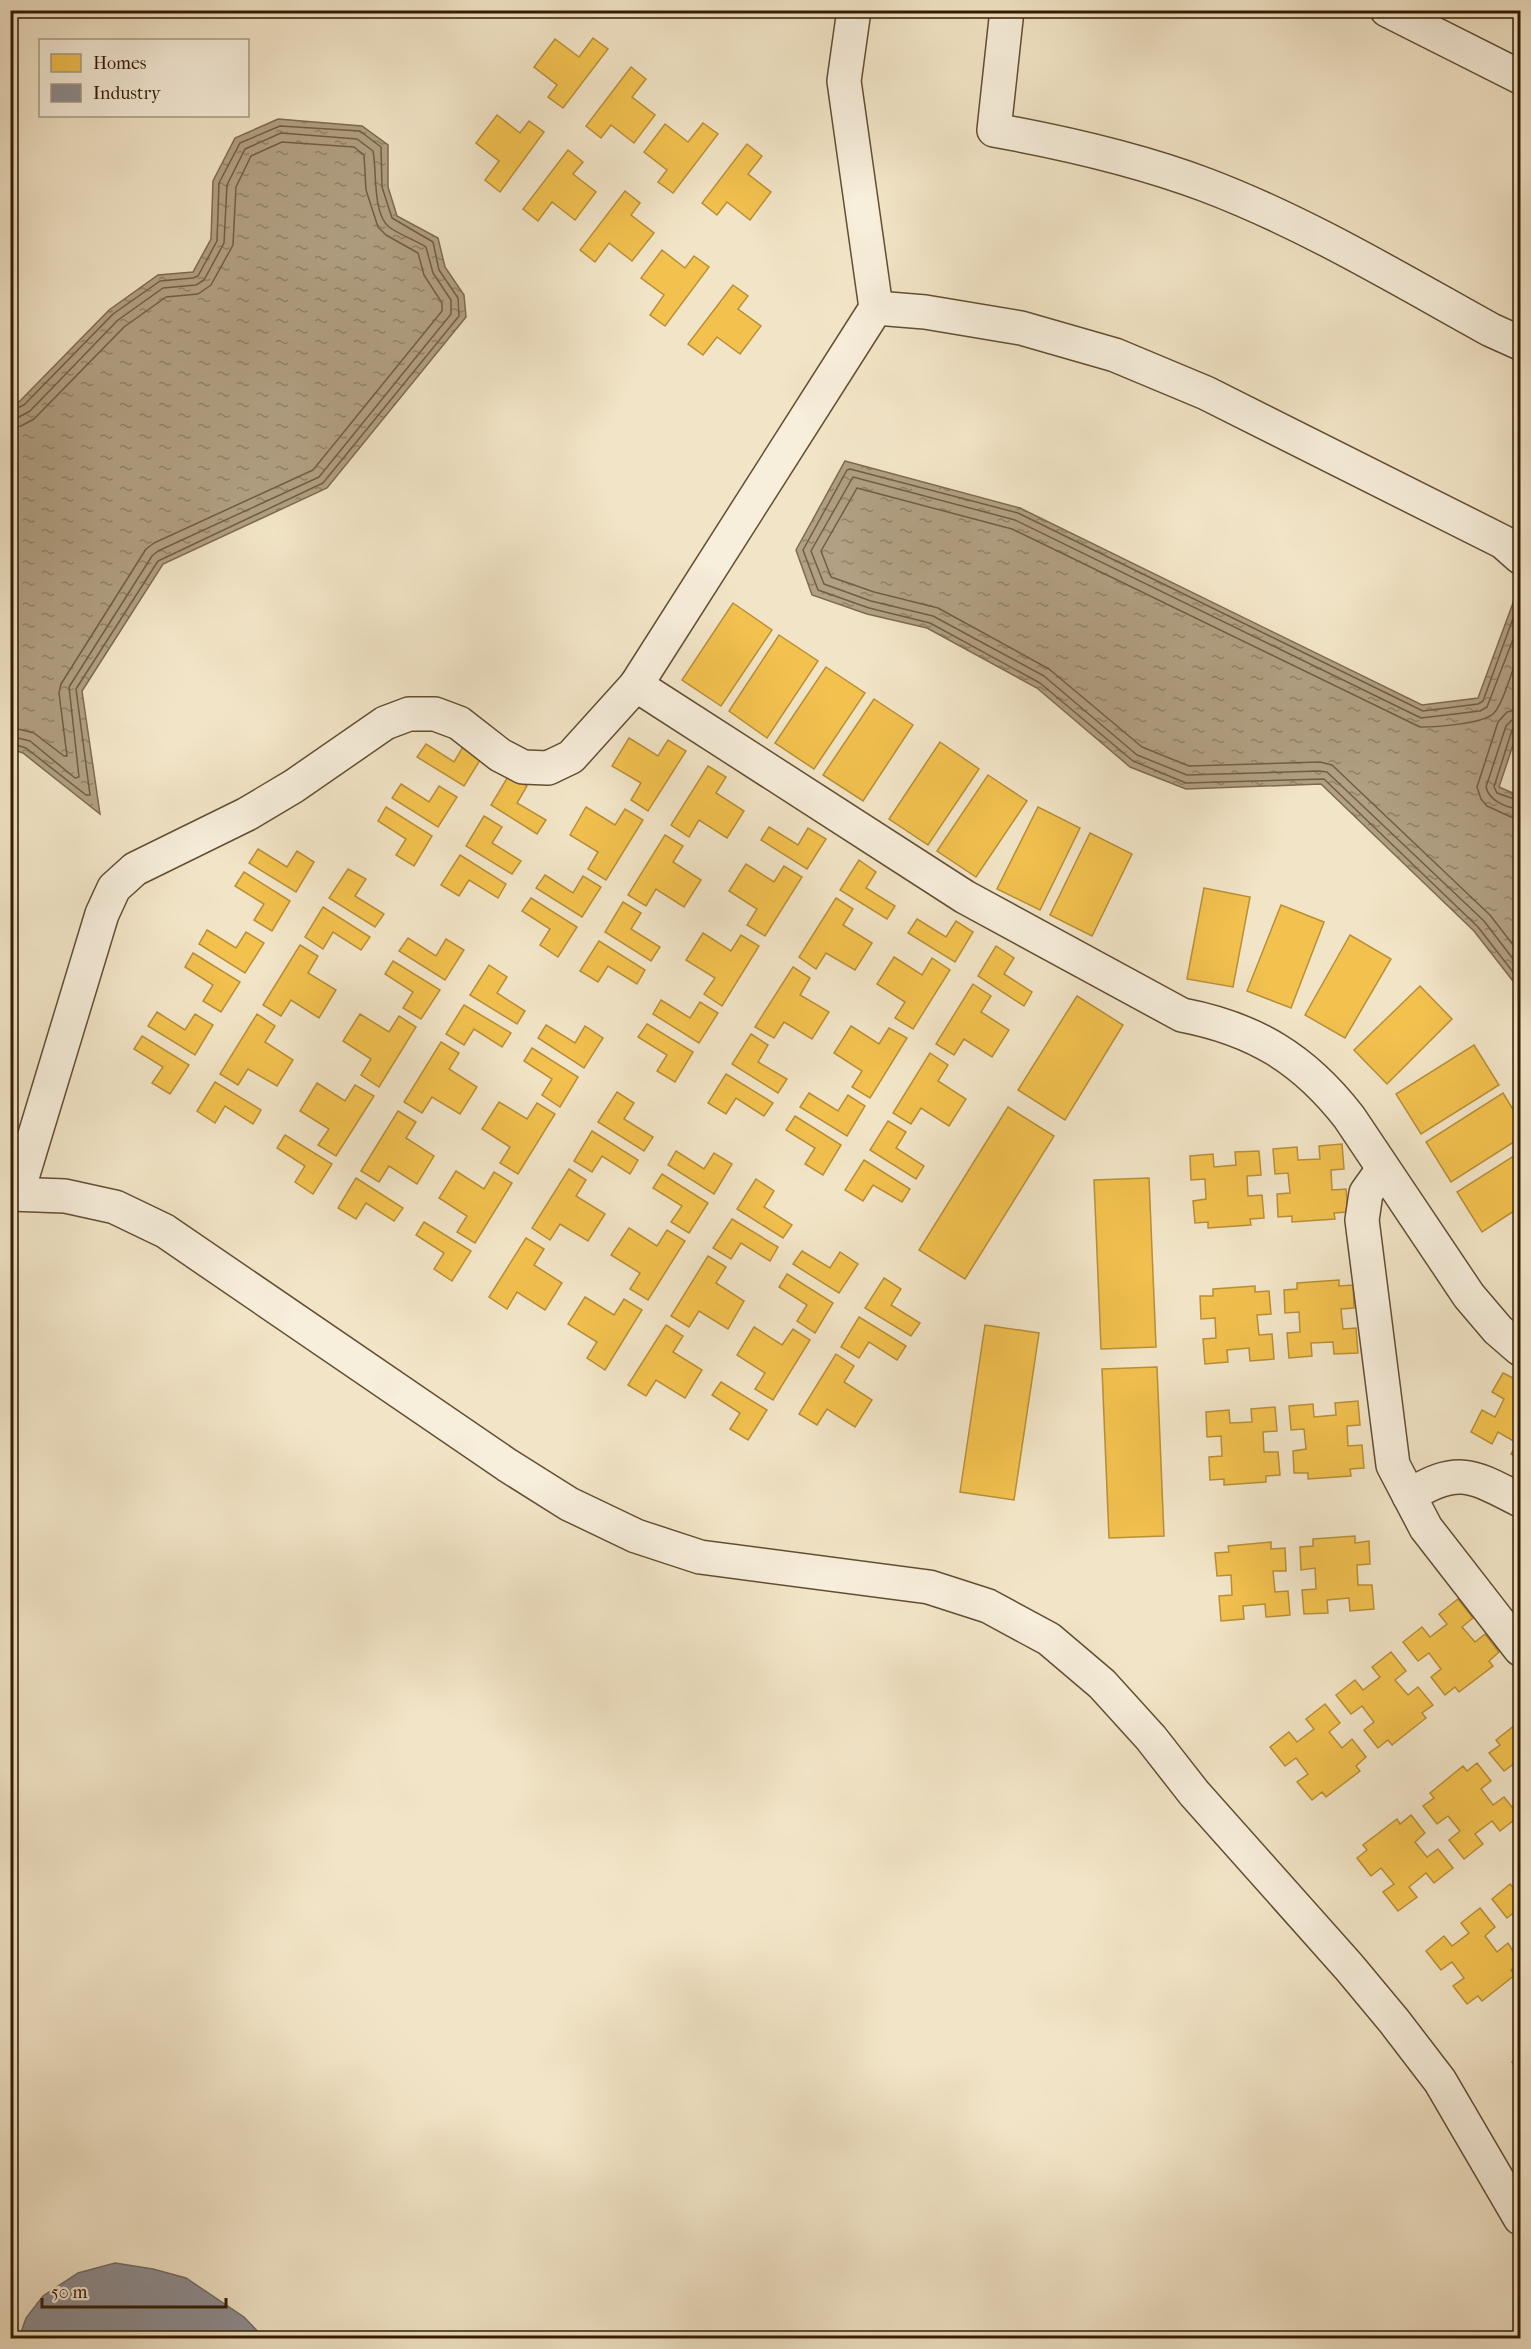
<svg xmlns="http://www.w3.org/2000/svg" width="1531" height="2349" viewBox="0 0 1531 2349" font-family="'IM FELL French Canon',serif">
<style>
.water{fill:url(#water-ripples);stroke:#7f6b4f;stroke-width:1.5}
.homes{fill:#f2c14e;stroke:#b98f37;stroke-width:1.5}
.industry{fill:#8d8d92;stroke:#726b66;stroke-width:1.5}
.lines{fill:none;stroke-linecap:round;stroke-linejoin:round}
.shore{stroke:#725e42;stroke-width:1.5}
.minor-casing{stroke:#634e32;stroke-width:36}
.minor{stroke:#f7eedb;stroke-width:33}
</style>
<defs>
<pattern id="water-ripples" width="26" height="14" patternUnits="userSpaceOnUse" patternTransform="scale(1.5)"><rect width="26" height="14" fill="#b1a083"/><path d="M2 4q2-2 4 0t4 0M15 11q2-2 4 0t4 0" fill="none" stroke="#918269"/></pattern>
</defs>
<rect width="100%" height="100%" fill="#f2e5c7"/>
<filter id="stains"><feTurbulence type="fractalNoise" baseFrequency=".00333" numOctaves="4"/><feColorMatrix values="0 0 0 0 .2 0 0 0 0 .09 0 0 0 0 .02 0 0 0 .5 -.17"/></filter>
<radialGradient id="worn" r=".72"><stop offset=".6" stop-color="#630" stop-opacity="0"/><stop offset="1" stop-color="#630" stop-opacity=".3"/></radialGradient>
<g class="water">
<polygon points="278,119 362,126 388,145 388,187 397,216 438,238 445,267 464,295 466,317 327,488 163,564 82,691 100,814 23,753 11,749 11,407 20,401 109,310 158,275 193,272 211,239 213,181 235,138"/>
<polygon points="845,461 1020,508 1422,705 1478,698 1520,584 1520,724 1499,787 1520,796 1520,990 1474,931 1321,784 1186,789 1130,767 1037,688 927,628 867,614 812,595 796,550"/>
</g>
<g class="homes">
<polygon points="593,38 608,49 563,108 548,97 557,85 534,67 555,39 579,57"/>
<polygon points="631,67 646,79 632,97 655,115 634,143 611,125 601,138 586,126"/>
<polygon points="497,115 520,133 529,121 544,132 500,192 485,180 499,161 476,143"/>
<polygon points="703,123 718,134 673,193 658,182 667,170 644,152 665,124 688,142"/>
<polygon points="747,144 762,156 748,174 771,192 750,220 727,202 717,215 702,203"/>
<polygon points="568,150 583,162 573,174 596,192 575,220 552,202 538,221 523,209"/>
<polygon points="625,191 640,203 631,215 654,233 632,261 609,243 595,262 580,250"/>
<polygon points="662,250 685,268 694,256 709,267 665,326 650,315 664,295 641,278"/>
<polygon points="733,285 748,296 738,309 761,326 740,354 717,337 703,355 688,344"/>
<polygon points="733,603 772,630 721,706 682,680"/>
<polygon points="779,635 818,661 767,738 729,711"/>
<polygon points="826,667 865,693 814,769 775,743"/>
<polygon points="874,699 913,725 863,801 823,775"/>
<polygon points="629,738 658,756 668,740 686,751 648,811 631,800 641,783 612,766"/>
<polygon points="940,742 979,769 928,845 889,819"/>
<polygon points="426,744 454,762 464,745 482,757 464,786 417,757"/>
<polygon points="708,766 726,777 716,793 744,811 727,838 699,820 689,837 671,825"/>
<polygon points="509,775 527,786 517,803 546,820 537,834 491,805"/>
<polygon points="988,775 1027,801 976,877 937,851"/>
<polygon points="401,784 429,802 439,786 457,797 438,827 392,798"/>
<polygon points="386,807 432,836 414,866 396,855 406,839 378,821"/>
<polygon points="586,807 615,825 625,809 643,820 606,880 588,869 598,852 570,835"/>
<polygon points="1038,807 1080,828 1040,910 997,889"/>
<polygon points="484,816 502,827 492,843 521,861 512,874 466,846"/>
<polygon points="769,827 798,845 808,828 826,839 807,869 761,840"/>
<polygon points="1090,833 1132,854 1092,936 1050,915"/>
<polygon points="665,835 683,846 673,862 701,880 684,907 656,889 646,906 628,895"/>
<polygon points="258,849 287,867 297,851 314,862 296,892 249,863"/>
<polygon points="460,855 506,884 498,898 469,880 459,896 441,885"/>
<polygon points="859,860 876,872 866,888 895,906 887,919 840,890"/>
<polygon points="746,864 774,882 784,866 802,877 765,936 747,925 757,909 729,891"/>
<polygon points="348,869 366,879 355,896 384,914 375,927 329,898"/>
<polygon points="244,872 290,901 272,931 254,920 264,904 235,886"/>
<polygon points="545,875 573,893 583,876 601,887 582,917 536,888"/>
<polygon points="1204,888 1250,897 1233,987 1187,979"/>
<polygon points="531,898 577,927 558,957 540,945 550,929 522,911"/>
<polygon points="836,898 853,909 843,925 872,943 855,970 826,953 816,969 799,957"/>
<polygon points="623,902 641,913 631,929 660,947 651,961 605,932"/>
<polygon points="1281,905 1324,922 1291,1008 1247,991"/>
<polygon points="323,907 370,937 361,950 333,932 323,949 305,937"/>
<polygon points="917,919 946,937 956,921 973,932 955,962 908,933"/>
<polygon points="207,930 236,948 246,932 264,943 245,973 199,944"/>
<polygon points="703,933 731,951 741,935 759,946 722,1006 704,994 715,978 686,960"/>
<polygon points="1350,935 1391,959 1345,1038 1305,1015"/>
<polygon points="408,938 436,956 446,939 464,950 445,980 399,951"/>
<polygon points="599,941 645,970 637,984 608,966 598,982 580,971"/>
<polygon points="300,945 318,956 308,973 336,990 319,1018 291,1000 281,1016 263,1005"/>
<polygon points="996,946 1014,958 1004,974 1032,992 1024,1006 978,976"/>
<polygon points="193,953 240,982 221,1012 203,1001 213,985 185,967"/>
<polygon points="894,957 922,975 932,958 950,970 913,1029 895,1018 905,1002 877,984"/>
<polygon points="393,961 440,990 421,1019 403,1008 413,992 385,974"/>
<polygon points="489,965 507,977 497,993 525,1011 517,1024 470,995"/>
<polygon points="793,967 810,978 800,995 829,1012 812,1039 784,1022 774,1038 755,1027"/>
<polygon points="973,984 991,996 981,1012 1009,1030 992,1057 964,1039 954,1055 936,1044"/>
<polygon points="1420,986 1452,1019 1387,1084 1354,1050"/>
<polygon points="1077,996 1123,1025 1065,1120 1018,1090"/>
<polygon points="661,1000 690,1018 700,1002 718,1013 699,1043 653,1014"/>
<polygon points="464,1005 511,1033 502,1047 474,1029 464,1045 446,1034"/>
<polygon points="157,1012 185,1030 195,1014 213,1025 195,1055 148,1026"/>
<polygon points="257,1014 275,1026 265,1042 293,1060 277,1086 248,1069 238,1085 220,1074"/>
<polygon points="360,1014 389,1032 399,1016 416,1027 379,1087 361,1075 371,1059 343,1041"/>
<polygon points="647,1024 693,1052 675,1082 657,1071 667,1055 638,1037"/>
<polygon points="546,1025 575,1043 585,1026 603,1038 584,1068 538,1038"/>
<polygon points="851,1026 879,1044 889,1028 907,1038 870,1098 852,1087 862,1071 834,1053"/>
<polygon points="751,1034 768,1045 758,1062 787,1079 778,1093 732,1064"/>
<polygon points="142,1036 189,1065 170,1094 152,1083 163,1067 134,1049"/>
<polygon points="441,1042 459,1053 449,1069 477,1087 460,1114 432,1097 422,1113 404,1102"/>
<polygon points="1474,1045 1499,1085 1421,1134 1396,1094"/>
<polygon points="532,1048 578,1077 560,1107 542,1095 552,1079 524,1061"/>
<polygon points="930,1053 948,1065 938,1081 966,1099 949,1126 921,1108 911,1124 893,1113"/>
<polygon points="726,1074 773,1103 764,1116 736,1098 726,1114 708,1103"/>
<polygon points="215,1082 261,1110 253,1124 225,1106 215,1123 197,1111"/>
<polygon points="317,1083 345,1101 355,1085 374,1096 336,1156 318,1145 329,1129 300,1111"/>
<polygon points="617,1092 634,1103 624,1119 653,1137 644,1151 598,1122"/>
<polygon points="809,1093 838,1111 848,1095 865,1106 847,1136 800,1107"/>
<polygon points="1503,1093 1520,1121 1520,1138 1451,1182 1426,1142"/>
<polygon points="499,1102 527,1119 537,1103 555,1114 518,1174 500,1163 510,1147 482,1129"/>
<polygon points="1008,1107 1054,1136 965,1279 919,1250"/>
<polygon points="398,1111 416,1122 406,1138 434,1156 417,1184 389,1166 379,1182 361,1171"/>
<polygon points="795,1116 841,1145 823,1175 805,1164 815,1148 786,1130"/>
<polygon points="888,1121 906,1132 896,1148 924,1166 916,1179 870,1150"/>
<polygon points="592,1131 638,1160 630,1174 602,1156 592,1172 574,1161"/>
<polygon points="285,1135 332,1164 313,1194 295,1182 305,1166 277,1148"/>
<polygon points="1342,1144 1344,1169 1331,1170 1332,1190 1346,1189 1348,1212 1334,1213 1335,1219 1292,1222 1292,1216 1278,1217 1277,1194 1290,1193 1288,1173 1275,1174 1273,1149 1297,1147 1298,1160 1320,1159 1319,1146"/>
<polygon points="676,1151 704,1169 714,1153 732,1164 714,1194 668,1165"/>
<polygon points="1259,1151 1261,1175 1247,1176 1248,1196 1262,1195 1264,1218 1250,1219 1251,1225 1208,1228 1208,1222 1195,1223 1193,1201 1206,1199 1205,1179 1191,1180 1190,1156 1213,1154 1214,1167 1236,1165 1235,1152"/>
<polygon points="1520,1152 1520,1207 1482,1232 1457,1192"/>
<polygon points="864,1160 910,1189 902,1202 873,1185 863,1201 845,1190"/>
<polygon points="569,1169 586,1180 576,1196 605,1214 588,1241 560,1224 550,1240 532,1228"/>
<polygon points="456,1171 484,1189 494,1172 512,1183 475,1243 457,1232 467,1216 439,1198"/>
<polygon points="662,1174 708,1203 689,1233 671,1222 682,1206 653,1188"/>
<polygon points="356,1178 403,1208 394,1221 366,1203 356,1219 338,1208"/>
<polygon points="1149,1178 1156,1347 1101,1349 1094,1180"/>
<polygon points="756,1179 774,1191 764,1207 792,1225 783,1238 737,1209"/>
<polygon points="732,1219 778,1247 770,1261 741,1243 731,1259 713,1248"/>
<polygon points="424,1222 471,1251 452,1281 434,1269 444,1253 416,1235"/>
<polygon points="629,1228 657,1246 667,1230 685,1241 648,1300 630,1289 640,1273 611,1255"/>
<polygon points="526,1238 544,1249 534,1265 562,1283 545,1310 517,1292 507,1309 489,1297"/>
<polygon points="802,1251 830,1268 840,1252 858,1264 839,1293 793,1264"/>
<polygon points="708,1256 726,1267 716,1283 744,1301 728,1329 699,1311 689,1327 671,1316"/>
<polygon points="787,1274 833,1303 815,1333 797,1321 807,1305 779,1287"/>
<polygon points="884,1278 901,1289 891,1305 920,1323 911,1336 865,1308"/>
<polygon points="1339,1280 1339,1286 1353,1285 1354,1308 1341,1309 1343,1329 1356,1328 1358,1353 1334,1354 1333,1342 1311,1343 1312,1356 1289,1358 1287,1333 1300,1332 1299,1312 1285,1313 1284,1290 1297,1289 1297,1283"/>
<polygon points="1255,1286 1255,1292 1269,1291 1271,1314 1257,1315 1259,1335 1272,1334 1274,1359 1250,1361 1249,1348 1227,1350 1228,1362 1205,1364 1203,1339 1216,1338 1215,1318 1201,1319 1200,1296 1213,1296 1213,1289"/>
<polygon points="585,1297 614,1315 624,1299 642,1310 605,1370 587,1358 597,1342 568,1324"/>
<polygon points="859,1317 906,1346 897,1360 869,1342 859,1358 841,1347"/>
<polygon points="666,1325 683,1336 673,1352 702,1370 685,1398 656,1380 646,1396 628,1385"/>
<polygon points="985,1325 1039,1333 1014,1500 960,1492"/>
<polygon points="754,1327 782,1345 793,1329 810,1340 773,1400 755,1389 765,1373 737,1355"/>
<polygon points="836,1354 854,1366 844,1382 872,1400 855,1427 827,1409 817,1425 799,1414"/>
<polygon points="1157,1367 1164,1536 1109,1538 1102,1369"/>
<polygon points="1503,1373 1515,1379 1518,1374 1520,1375 1520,1459 1511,1454 1517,1443 1498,1432 1492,1444 1471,1432 1482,1410 1495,1417 1504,1399 1492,1392"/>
<polygon points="721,1382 767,1410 748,1440 730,1429 740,1413 712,1395"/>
<polygon points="1358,1401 1360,1425 1347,1426 1348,1446 1362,1445 1364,1468 1350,1469 1351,1476 1308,1479 1308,1473 1294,1473 1293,1451 1306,1449 1304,1429 1291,1430 1289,1406 1313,1404 1314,1417 1336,1415 1335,1403"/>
<polygon points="1275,1407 1277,1431 1263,1432 1264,1452 1278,1452 1280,1475 1266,1476 1266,1482 1224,1485 1224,1479 1210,1480 1209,1457 1222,1456 1221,1436 1207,1437 1206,1412 1229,1410 1230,1423 1252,1422 1251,1409"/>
<polygon points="1355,1536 1355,1543 1369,1541 1370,1564 1357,1565 1358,1585 1372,1585 1374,1609 1350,1611 1349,1598 1327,1600 1328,1613 1304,1614 1302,1590 1316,1589 1315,1568 1301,1570 1300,1547 1313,1546 1313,1539"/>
<polygon points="1271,1542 1271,1549 1285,1548 1286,1571 1273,1571 1275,1592 1288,1591 1290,1615 1266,1617 1265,1604 1243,1606 1244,1619 1221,1621 1219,1596 1232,1595 1231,1575 1217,1576 1215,1553 1229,1552 1228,1546"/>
<polygon points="1458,1599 1473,1618 1462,1627 1475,1642 1485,1634 1499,1652 1489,1661 1493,1666 1459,1692 1455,1687 1445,1695 1431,1677 1441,1669 1429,1653 1418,1661 1403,1642 1422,1627 1430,1637 1447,1624 1439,1614"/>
<polygon points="1391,1652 1406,1671 1395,1680 1408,1695 1418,1687 1433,1705 1422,1713 1426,1718 1392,1745 1388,1740 1378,1748 1364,1730 1374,1722 1362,1706 1351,1714 1336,1695 1355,1680 1363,1690 1380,1677 1372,1667"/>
<polygon points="1325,1704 1340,1723 1329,1732 1342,1748 1352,1739 1366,1757 1356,1766 1360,1771 1326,1797 1322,1792 1312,1800 1297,1782 1308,1774 1296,1758 1285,1766 1270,1747 1289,1732 1297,1742 1314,1729 1306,1719"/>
<polygon points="1520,1721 1520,1770 1515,1763 1504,1771 1489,1753 1500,1745 1496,1740"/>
<polygon points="1477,1763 1491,1781 1481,1789 1493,1805 1504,1797 1519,1816 1500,1831 1492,1821 1475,1834 1483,1844 1464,1859 1449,1840 1460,1831 1448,1816 1437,1824 1423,1806 1434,1798 1430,1793 1463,1766 1467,1771"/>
<polygon points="1411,1815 1425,1833 1415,1842 1427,1857 1438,1849 1453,1868 1434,1883 1426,1873 1409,1887 1417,1897 1398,1911 1383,1892 1394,1884 1381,1868 1371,1876 1357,1858 1367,1850 1363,1845 1397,1819 1400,1824"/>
<polygon points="1510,1884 1518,1894 1520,1892 1520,1914 1517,1910 1507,1918 1492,1899"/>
<polygon points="1480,1908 1495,1927 1485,1936 1497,1952 1508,1943 1520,1962 1511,1970 1515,1975 1482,2001 1478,1996 1467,2004 1453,1986 1464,1978 1452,1962 1441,1970 1426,1951 1444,1936 1452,1946 1469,1933 1461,1923"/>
<polygon points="1520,2055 1520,2073 1512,2062"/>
</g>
<polygon class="industry" points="115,2263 153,2269 186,2278 244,2317 264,2338 19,2338 26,2318 43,2296 78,2273"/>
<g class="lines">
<g class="shore">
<polyline points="10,411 24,405 113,314 160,281 193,278 198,276 217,241 219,183 240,143 280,126 360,131 381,147 382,187 392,218 433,242 439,270 458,298 459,316 323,483 158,561 76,689 90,795 86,795 26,748 10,743"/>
<path d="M10 419 17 418 30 411 118 320 163 288 196 285 204 280 224 243 227 185 245 149 281 133 357 139 373 151C377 169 372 213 389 227 400 235 415 240 426 247L433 273 451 300V314L319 477 158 551 152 556 69 687 79 777 75 778 30 741 10 736"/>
<polyline points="10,428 21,426 34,419 124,327 166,297 198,294 211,285 233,245 236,187 251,156 282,142 354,147 364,155 366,190 378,227 386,235 418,253 424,275 442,303 442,311 313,470 154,543 146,549 61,684 59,693 67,756 64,756 34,733 10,727"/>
<polyline points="1520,599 1483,701 1478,704 1423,711 1018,513 850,469 847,470 803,550 818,590 869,608 930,623 1040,683 1133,761 1186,783 1324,779 1478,927 1520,981"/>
<polyline points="1520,621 1487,707 1480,711 1421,718 1015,520 853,477 811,551 824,584 871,601 933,616 1044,676 1137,755 1187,775 1319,771 1327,772 1484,921 1520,968"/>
<path d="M1520 647C1515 662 1504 703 1494 713 1484 724 1435 727 1420 727L1012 529 857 488 821 551 831 577 874 592 938 608 1049 669 1142 747 1189 766 1320 762 1332 765 1490 915 1520 954"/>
<polyline points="1520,709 1507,712 1498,722 1477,787 1481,799 1487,806 1511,817 1520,818"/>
<path d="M1520 718 1512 720 1506 726 1486 787C1489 801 1507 808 1520 809"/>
<polyline points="1520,726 1515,727 1512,730 1494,787 1497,793 1520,801"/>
</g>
<defs>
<g id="minor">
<path d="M1007 10 994 130C1066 143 1137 159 1206 185 1306 223 1397 278 1491 330L1520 343"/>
<polyline points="1387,10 1520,77"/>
<polyline points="876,308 925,312 1021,328 1115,355 1206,393 1503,542 1520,557"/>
<path d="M636 685 965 897 1182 1015C1255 1029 1304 1059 1349 1117L1469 1296 1498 1330 1520 1349"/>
<polyline points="1383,1169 1366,1193 1362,1220 1393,1465 1426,1528 1520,1649"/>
<polyline points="10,1194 65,1196 115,1207 165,1231 507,1465 569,1504 636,1536 700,1557 929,1587 988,1606 1049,1639 1102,1684 1151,1738 1194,1793 1349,1967 1394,2021 1440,2081 1520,2218"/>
<polyline points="17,1194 102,914 114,888 135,869 247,814 294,786 385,723 409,714 435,714 459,723 500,755 523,767 548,768 571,757 636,685 876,308 844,81 854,10"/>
<path d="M1409 1496C1458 1465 1473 1476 1520 1500"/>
</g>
</defs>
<use href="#minor" class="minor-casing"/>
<use href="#minor" class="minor"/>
</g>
<rect width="1531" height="2349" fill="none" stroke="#f2e5c7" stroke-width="36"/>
<rect x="12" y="12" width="1507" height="2325" fill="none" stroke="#331b00" stroke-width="3"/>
<rect x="18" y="18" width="1495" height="2313" fill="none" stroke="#331b00" stroke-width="1.5"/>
<rect x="39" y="39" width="210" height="78" fill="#f7eedb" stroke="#a99a83" stroke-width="1.5"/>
<rect x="51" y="54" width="30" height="18" fill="#f2c14e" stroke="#a99a83" stroke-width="1.5"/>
<text x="93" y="69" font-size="18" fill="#331b00">Homes</text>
<rect x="51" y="84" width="30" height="18" fill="#8d8d92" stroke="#a99a83" stroke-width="1.5"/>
<text x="93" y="99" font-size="18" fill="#331b00">Industry</text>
<path d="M42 2298v9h184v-9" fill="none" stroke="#331b00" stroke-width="3"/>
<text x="51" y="2298" font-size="18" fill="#331b00" stroke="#f7eedb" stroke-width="4.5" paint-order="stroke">50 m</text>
<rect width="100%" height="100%" filter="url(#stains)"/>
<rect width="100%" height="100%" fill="url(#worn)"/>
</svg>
